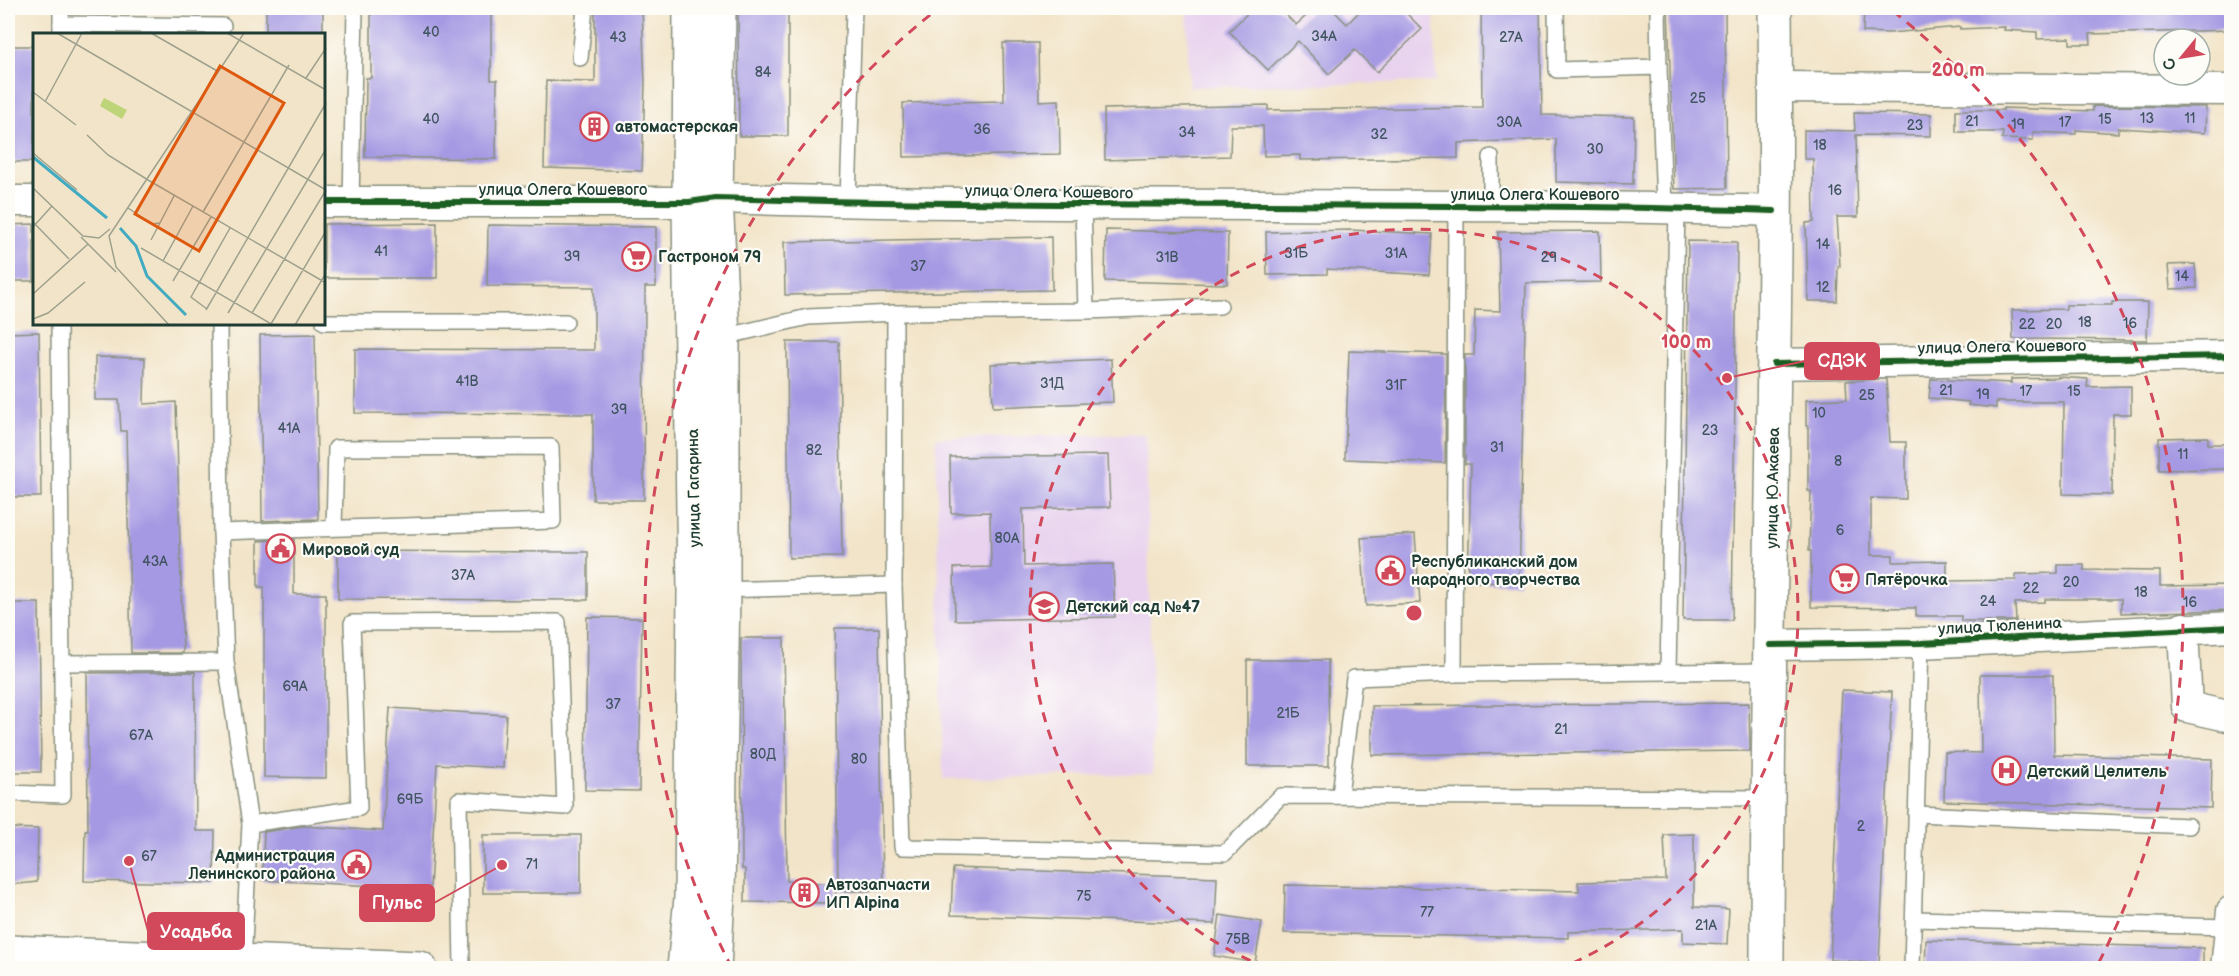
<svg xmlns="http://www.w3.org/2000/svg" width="2239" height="976" viewBox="0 0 2239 976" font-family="'Balsamiq Sans',sans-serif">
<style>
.built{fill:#e8d2ee}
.building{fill:#a599e3}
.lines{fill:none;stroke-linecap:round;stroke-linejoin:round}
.lane-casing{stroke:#88907e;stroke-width:18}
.street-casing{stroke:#88907e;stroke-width:33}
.secondary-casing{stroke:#88907e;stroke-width:36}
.primary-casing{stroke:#88907e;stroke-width:36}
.lane{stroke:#fff;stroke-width:15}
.street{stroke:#fff;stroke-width:30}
.secondary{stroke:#fff;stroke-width:33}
.primary{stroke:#fff;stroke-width:33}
.cycleway-casing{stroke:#fdfcf7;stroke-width:10}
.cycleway{stroke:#1b5e20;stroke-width:6}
.ring{fill:none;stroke:#d1495b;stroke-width:3;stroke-dasharray:10 8}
.labels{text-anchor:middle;stroke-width:4.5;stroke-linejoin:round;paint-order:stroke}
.number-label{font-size:14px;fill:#405460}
.poi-label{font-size:16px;font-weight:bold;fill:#1f3d34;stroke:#fdfcf7;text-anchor:start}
.street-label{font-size:16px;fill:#1f3d34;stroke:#fdfcf7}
.inset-river{fill:none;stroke:#42abc2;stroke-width:3}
.inset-road{fill:none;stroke:#9ea18d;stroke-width:1.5}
.view{fill:#de580e;fill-opacity:0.15;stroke:#de580e;stroke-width:3}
.inset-edge{fill:none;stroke:#1f3d34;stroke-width:3}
.centre{fill:#d1495b;stroke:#fdfcf7;stroke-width:3}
.ring-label{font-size:18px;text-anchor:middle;font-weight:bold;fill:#d1495b;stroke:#fdfcf7;stroke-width:4.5;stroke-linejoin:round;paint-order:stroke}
.leader{fill:none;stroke:#d1495b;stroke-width:2}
.callout-dot{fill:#d1495b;stroke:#fdfcf7;stroke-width:2}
.callout{fill:#d1495b;stroke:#d1495b;stroke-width:2}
.callout-label{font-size:18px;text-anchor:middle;font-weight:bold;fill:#fff}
</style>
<rect width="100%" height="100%" fill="#fdfcf7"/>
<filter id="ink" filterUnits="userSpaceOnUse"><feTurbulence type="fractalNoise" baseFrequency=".0167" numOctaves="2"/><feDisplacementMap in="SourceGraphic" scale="12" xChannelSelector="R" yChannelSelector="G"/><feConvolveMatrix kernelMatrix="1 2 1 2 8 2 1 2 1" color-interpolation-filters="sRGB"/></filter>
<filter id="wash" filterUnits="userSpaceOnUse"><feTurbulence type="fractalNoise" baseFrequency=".008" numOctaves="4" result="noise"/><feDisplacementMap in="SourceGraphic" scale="24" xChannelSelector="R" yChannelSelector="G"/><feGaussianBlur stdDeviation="1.35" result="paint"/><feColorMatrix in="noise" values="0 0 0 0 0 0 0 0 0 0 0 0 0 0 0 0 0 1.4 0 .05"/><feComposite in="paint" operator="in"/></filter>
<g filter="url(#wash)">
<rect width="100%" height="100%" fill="#f2e4c8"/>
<g class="built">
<polygon points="1187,8 1434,8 1436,82 1189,87"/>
<polygon points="1146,434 1153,774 943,779 936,438"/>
</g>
<g id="blocks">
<g class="building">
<rect x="266" y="8" width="57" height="26"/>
<polygon points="371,8 491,8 491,80 497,80 496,159 365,157 366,78 371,78"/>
<polygon points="595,8 642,8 645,84 642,171 544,168 546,81 595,82"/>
<polygon points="738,8 788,8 788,136 739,136"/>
<polygon points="1253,8 1279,8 1296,25 1315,8 1331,8 1347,24 1363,8 1401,8 1422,29 1377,72 1355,50 1329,74 1298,41 1268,70 1229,31"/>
<polygon points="1481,8 1540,8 1542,115 1634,117 1633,184 1556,182 1556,139 1458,143 1458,158 1300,160 1300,155 1264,156 1263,126 1231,126 1230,156 1105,160 1104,109 1268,105 1268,110 1482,107"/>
<polygon points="1668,8 1725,8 1727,188 1674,189"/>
<polygon points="1864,8 1890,8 1890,11 1934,8 2014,8 2014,11 2036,12 2036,8 2232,8 2232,30 2090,34 2091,44 2070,44 2070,38 2037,39 2037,32 2004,30 2005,27 1960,29 1960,27 1889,33 1863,32"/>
<polygon points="1003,43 1038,43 1039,101 1059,100 1060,154 904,157 903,103 1004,101"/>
<rect x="8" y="46" width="26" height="116"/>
<polygon points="2093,106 2206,107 2205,133 2118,128 2118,133 2076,130 2076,134 2033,132 2033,140 2002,139 2003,132 1956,132 1956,110 2003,110 2003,108 2093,111"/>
<polygon points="1854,113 1931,114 1931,136 1856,135 1858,217 1837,217 1840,266 1838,266 1837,301 1808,301 1806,223 1814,222 1813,159 1804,159 1804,130 1855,131"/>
<polygon points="437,223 437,278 324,278 324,224"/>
<polygon points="34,224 34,281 8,281 8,225"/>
<polygon points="488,225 656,227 656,287 645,287 644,500 593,500 593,414 355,413 355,349 594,350 594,287 487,286"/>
<polygon points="1106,230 1228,233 1227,284 1105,281"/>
<polygon points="1350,230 1432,234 1429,275 1327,269 1327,274 1267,275 1266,232"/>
<polygon points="1600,231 1601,282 1526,283 1519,583 1468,582 1471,464 1465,464 1465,355 1474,355 1475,310 1500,311 1498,232"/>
<polygon points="1051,237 1052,290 785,295 784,242"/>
<polygon points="1688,241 1737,242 1732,620 1683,620"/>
<polygon points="2195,264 2197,288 2170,289 2168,265"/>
<polygon points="2112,302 2148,302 2147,340 2013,339 2012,310 2066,309 2066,305 2112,305"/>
<polygon points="39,332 41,497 8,497 8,333"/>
<polygon points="315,334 318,519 262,521 260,335"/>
<polygon points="787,342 839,342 842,557 789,558"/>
<polygon points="1349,351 1446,354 1445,463 1345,459"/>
<polygon points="95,357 145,358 144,404 176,402 183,653 131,653 126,431 121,431 119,400 95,400"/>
<polygon points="1111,359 1113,402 993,407 991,364"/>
<polygon points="2058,377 2088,379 2087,387 2131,386 2131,414 2113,414 2112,495 2063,494 2064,402 1996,402 1996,408 1968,405 1969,402 1929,398 1931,379 2011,383 2011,379 2058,378"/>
<polygon points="1882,379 1886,379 1890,442 1906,442 1906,499 1871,498 1871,555 1893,555 1893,562 1947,561 1947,581 2016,580 2016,574 2058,573 2058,565 2084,565 2084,570 2160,571 2160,586 2232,585 2232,610 2121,613 2121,599 2045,599 2045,602 2015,603 2016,621 1961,621 1961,616 1916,616 1916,608 1811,607 1811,551 1809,551 1811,491 1808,491 1808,426 1806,426 1806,400 1847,399 1846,381"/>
<polygon points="2208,437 2208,444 2232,444 2232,469 2159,470 2159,438"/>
<polygon points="1108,455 1110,507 1023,509 1024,566 1113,564 1115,617 955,620 954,568 991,567 990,512 951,513 950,457"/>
<polygon points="1415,534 1420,603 1366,606 1361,538"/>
<polygon points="294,539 294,594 326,594 326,778 264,777 264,587 258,587 258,541"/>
<polygon points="338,551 588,552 588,600 338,599"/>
<polygon points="8,603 39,603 41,772 8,772"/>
<polygon points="587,617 642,618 639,791 585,790"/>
<polygon points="835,628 879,628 883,891 838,891"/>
<polygon points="741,638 784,638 787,881 836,884 835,903 745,902 745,869 742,869"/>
<polygon points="1247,660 1328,660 1329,766 1247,766"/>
<polygon points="195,672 196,831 215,831 214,883 84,881 85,830 88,830 87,673"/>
<polygon points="1980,675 2053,675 2054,755 2212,759 2211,808 1944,801 1945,752 1981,753"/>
<polygon points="1842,690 1892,692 1879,963 1830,960"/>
<polygon points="1749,703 1750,751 1372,755 1372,706"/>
<polygon points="390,708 506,715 503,768 437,764 430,889 262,880 264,832 303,826 383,831"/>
<polygon points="8,828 38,829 37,882 8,885"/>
<polygon points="1694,834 1694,907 1729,909 1727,944 1683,942 1683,929 1568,932 1568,938 1284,933 1285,885 1579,891 1578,882 1666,880 1664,835"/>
<rect x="483" y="835" width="98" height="58"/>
<polygon points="953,868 1217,877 1215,924 951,915"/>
<polygon points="1220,915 1262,922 1255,963 1214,956"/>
<polygon points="1926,940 2203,948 2203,969 1925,969"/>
</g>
</g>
</g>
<g filter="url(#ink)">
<use href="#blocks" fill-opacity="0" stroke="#88907e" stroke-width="1.5"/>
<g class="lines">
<defs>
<g id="lane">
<polyline points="1556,8 1557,70 1659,67 1664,208"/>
<polyline points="1658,8 1659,67"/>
<polyline points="61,24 223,26"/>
<polyline points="61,34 61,8"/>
<polyline points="580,58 585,8"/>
<polyline points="351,202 355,8"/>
<polyline points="848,202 854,8"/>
<polyline points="1491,207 1491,157"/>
<polyline points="1677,208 1668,672 1768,671"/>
<polyline points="1086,311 1220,306"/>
<polyline points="895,313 1086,311 1083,205"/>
<polyline points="324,322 566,322"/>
<polyline points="219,324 221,532 226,662 250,824 243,964"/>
<polyline points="719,338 808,317 895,313 894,585"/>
<polyline points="221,532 553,521 551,447 336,448 334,528"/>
<polyline points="720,590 894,585 902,847 1225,853 1281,796 1767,798"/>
<polyline points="62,663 226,662"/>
<polyline points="1454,674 1456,207"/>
<polyline points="8,793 63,795 59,324"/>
<polyline points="1340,795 1354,678 1454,674 1668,672"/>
<polyline points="1916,814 2189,826"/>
<polyline points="250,824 359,808 352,623 558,622 565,807 459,800 462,968"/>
<polyline points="1914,919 2229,927"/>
<polyline points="1912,968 1921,643"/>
</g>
<g id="street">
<polyline points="1776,87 2232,90"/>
<polyline points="8,201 34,201"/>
<path d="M324 202H689L716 198C1069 209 1422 201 1774 211"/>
<polyline points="1774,364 2232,356"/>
<polyline points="2183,628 2187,707 2232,717"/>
<polyline points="1770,645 1921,643 2232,627"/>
<polyline points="2226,968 2232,911"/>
</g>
<g id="secondary">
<polyline points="684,968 691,898 694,592 689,202 690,8"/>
<polyline points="714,968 718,896 723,590 723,337 716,198 719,8"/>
<path d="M1767 968C1767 648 1778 328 1775 8"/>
</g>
<polyline id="primary" points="8,952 420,968"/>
</defs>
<use href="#lane" class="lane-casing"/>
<use href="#street" class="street-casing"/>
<use href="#secondary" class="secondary-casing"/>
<use href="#primary" class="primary-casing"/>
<use href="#lane" class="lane"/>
<use href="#street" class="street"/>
<use href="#secondary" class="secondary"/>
<use href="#primary" class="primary"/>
<defs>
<g id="cycleway">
<path d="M324 202H689L716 198C1069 209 1422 201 1774 211"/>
<polyline points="1774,364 2232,356"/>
<polyline points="1770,645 1921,643 2232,627"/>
</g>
</defs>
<use href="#cycleway" class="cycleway-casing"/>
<use href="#cycleway" class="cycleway"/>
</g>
</g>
<g class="ring">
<path d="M1267 968A384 384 0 1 1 1561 968"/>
<path d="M732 968A769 769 0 0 1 935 11M1893 11A769 769 0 0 1 2096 968"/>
</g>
<defs>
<symbol id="building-ring" viewBox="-11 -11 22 22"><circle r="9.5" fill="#fdfcf7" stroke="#d1495b" stroke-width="1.5"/><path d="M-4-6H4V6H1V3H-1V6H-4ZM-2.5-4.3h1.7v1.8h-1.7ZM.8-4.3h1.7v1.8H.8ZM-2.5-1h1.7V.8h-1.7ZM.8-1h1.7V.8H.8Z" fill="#d1495b"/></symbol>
<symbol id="supermarket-ring" viewBox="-11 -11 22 22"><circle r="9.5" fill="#fdfcf7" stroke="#d1495b" stroke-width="1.5"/><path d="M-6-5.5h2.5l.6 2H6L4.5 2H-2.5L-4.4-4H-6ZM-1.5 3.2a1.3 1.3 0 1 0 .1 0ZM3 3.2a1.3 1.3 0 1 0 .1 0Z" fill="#d1495b"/></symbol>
<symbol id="civic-ring" viewBox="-11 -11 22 22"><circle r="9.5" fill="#fdfcf7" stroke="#d1495b" stroke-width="1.5"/><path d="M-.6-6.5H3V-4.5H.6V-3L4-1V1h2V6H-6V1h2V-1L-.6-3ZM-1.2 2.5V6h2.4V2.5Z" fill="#d1495b"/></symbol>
<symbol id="school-ring" viewBox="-11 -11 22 22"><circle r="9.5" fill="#fdfcf7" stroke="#d1495b" stroke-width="1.5"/><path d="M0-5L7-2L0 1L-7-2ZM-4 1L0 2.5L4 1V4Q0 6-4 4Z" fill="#d1495b"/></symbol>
<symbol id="hospital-ring" viewBox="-11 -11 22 22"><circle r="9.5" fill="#fdfcf7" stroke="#d1495b" stroke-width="1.5"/><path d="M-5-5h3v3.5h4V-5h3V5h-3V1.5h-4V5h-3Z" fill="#d1495b"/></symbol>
</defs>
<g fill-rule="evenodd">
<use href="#building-ring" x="578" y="110" width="33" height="33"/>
<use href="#supermarket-ring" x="620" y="240" width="33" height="33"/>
<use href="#civic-ring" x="264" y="532" width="33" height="33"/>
<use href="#civic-ring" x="1374" y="554" width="33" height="33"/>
<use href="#supermarket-ring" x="1828" y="562" width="33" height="33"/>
<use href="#school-ring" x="1028" y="590" width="33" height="33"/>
<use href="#hospital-ring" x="1990" y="754" width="33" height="33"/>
<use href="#civic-ring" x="340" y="848" width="33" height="33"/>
<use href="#building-ring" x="788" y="876" width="33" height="33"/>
</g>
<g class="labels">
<g class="number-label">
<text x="431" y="37">40</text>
<text x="1324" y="41">34А</text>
<text x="618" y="42">43</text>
<text x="1511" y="42">27А</text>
<text x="763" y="77">84</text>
<text x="1698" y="103">25</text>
<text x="2147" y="123">13</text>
<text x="2190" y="123">11</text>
<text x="431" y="124">40</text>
<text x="2105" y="124">15</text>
<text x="1972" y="126">21</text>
<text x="1509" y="127">30А</text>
<text x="2065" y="127">17</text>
<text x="2018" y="129">19</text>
<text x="1915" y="130">23</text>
<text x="982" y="134">36</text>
<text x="1187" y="137">34</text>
<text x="1379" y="139">32</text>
<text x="1820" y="150">18</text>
<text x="1595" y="154">30</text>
<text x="1835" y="195">16</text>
<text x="1823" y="249">14</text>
<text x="381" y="256">41</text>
<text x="1296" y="258">31Б</text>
<text x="1396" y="258">31А</text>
<text x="572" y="261">39</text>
<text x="1167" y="262">31В</text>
<text x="1549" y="262">29</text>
<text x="918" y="271">37</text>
<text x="2182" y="281">14</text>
<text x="1823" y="292">12</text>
<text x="2085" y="327">18</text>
<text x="2130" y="328">16</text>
<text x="2027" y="329">22</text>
<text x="2054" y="329">20</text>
<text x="467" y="386">41В</text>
<text x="1052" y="388">31Д</text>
<text x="1396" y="390">31Г</text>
<text x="1946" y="395">21</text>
<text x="2026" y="396">17</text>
<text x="2074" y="396">15</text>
<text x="1983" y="399">19</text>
<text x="1867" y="400">25</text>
<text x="619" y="414">39</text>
<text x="1819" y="418">10</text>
<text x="289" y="433">41А</text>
<text x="1710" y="435">23</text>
<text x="1497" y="452">31</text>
<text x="814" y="455">82</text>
<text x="2183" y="459">11</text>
<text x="1838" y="466">8</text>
<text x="1840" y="535">6</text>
<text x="1007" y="543">80А</text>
<text x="155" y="566">43А</text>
<text x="463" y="580">37А</text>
<text x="2071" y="587">20</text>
<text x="2031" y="593">22</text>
<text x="2141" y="597">18</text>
<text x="1988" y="606">24</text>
<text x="2190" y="607">16</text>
<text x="295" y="691">69А</text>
<text x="613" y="709">37</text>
<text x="1288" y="718">21Б</text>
<text x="1561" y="734">21</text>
<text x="141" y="740">67А</text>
<text x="763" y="759">80Д</text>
<text x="859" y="764">80</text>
<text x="410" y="804">69Б</text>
<text x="1861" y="831">2</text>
<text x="149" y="861">67</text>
<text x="532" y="869">71</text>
<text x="1084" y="901">75</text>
<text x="1427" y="917">77</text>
<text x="1706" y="930">21А</text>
<text x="1238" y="944">75В</text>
</g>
<g class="poi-label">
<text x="615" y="132">автомастерская</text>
<text x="658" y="262">Гастроном 79</text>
<text x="302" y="555">Мировой суд</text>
<text x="1411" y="567">Республиканский дом<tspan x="1411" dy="18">народного творчества</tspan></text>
<text x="1865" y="585">Пятёрочка</text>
<text x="1066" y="612">Детский сад №47</text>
<text x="2027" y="777">Детский Целитель</text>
<text x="335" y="861" text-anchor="end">Администрация<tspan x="335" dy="18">Ленинского района</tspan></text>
<text x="826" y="890">Автозапчасти<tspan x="826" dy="18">ИП Alpina</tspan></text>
</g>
<g class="street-label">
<text x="563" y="195">улица Олега Кошевого</text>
<text transform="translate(1049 191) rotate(1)" y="6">улица Олега Кошевого</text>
<text x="1535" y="200">улица Олега Кошевого</text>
<text transform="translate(2002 346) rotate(-1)" y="6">улица Олега Кошевого</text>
<text transform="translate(693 488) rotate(-91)" y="6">улица Гагарина</text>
<text transform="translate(1772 488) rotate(-89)" y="6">улица Ю.Акаева</text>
<text transform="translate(2000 625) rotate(-3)" y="6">улица Тюленина</text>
</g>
</g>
<g transform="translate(33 33)">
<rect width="292" height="292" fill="#f2e4c8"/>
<path d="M71 65 94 77 89 86 67 73Z" fill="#bdd479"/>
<path class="inset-river" d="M0 124 74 185M87 195 103 213 114 243 153 282"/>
<path class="inset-road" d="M24 0 293 157M118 0 186 39M194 0 293 57M273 45 293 15M0 59 43 92M12 69 49 0M54 102 75 122 115 147M0 120 44 157M115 147 293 250M0 155 50 203 66 205 77 196M95 175 119 191 127 190M170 179 256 32M0 189 36 226M0 194 19 173M48 204 83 239M118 207 141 163M108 215 240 292M130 228 160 173M140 248 178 184M0 261 55 211M174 276 158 264 197 195M173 277 293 70M195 280 293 116M219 280 293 157M0 286 15 280 52 249M238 291 293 198M136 292 83 234 76 203 211 0M262 292 293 240"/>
<path class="view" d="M187 33 251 70 166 218 102 181Z"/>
<rect width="292" height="292" class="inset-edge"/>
</g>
<circle cx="1414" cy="613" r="9" class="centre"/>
<g class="ring-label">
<text x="1958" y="76">200 m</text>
<text x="1686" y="348">100 m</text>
</g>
<path class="leader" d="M1727 378L1805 361M502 865L434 903M129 861L148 931"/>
<g class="callout-dot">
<circle cx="1727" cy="378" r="6"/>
<circle cx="502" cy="865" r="6"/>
<circle cx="129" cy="861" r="6"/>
</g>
<g class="callout">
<rect x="1805" y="343" width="74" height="36" rx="6"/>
<rect x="360" y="885" width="74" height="36" rx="6"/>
<rect x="148" y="913" width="96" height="36" rx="6"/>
</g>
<g class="callout-label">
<text x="1842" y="367">СДЭК</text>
<text x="397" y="909">Пульс</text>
<text x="196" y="938">Усадьба</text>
</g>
<rect width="2239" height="976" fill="none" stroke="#fdfcf7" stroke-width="30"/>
<g transform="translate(2182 57) rotate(240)"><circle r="28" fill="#fdfcf7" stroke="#a4b0a9" stroke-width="1.5"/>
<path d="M0-4.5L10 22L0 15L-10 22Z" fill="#d1495b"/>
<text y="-9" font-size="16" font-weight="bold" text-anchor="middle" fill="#1f3d34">С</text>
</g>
</svg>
